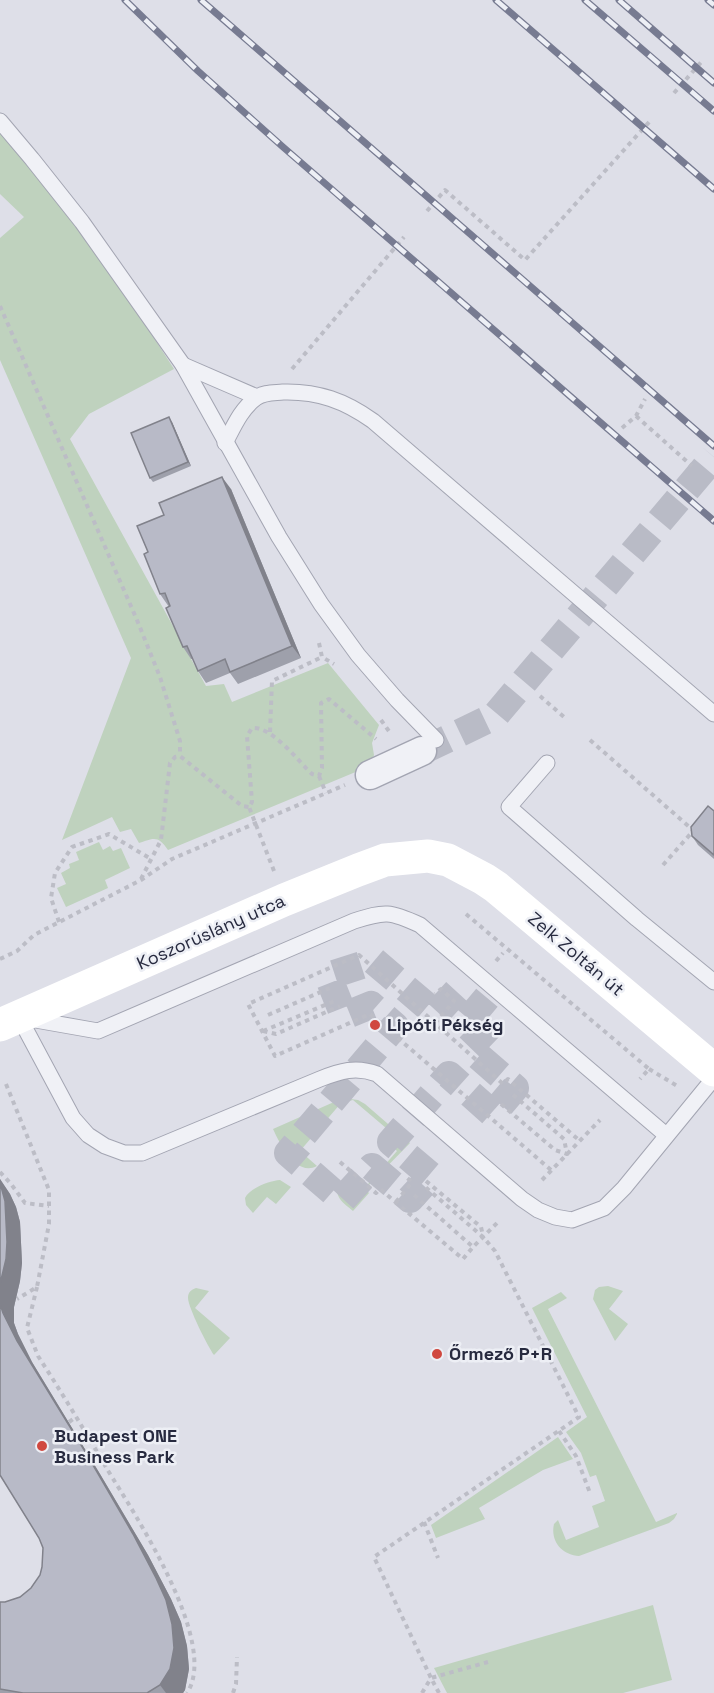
<svg xmlns="http://www.w3.org/2000/svg" width="714" height="1693" viewBox="0 0 714 1693" font-family="'Space Grotesk',sans-serif">
<style>
.green{fill:#bfd2be}
.lines{fill:none;stroke-linecap:round;stroke-linejoin:round}
.street-tunnel{stroke:#b9bbc6;stroke-width:28;stroke-dasharray:28 14;stroke-linecap:butt}
.lane-casing{stroke:#a3a5b2;stroke-width:17}
.street-casing{stroke:#a3a5b2;stroke-width:31}
.path{stroke:#bcbdc6;stroke-width:4;stroke-dasharray:4.5 4.5;stroke-linecap:butt}
.lane{stroke:#f0f1f6;stroke-width:15}
.street{stroke:#f0f1f6;stroke-width:28}
.secondary{stroke:#fff;stroke-width:33}
.rail-casing{stroke:#777b91;stroke-width:7}
.rail{stroke:#edeff5;stroke-width:4.5;stroke-dasharray:14;stroke-linecap:butt}
.wall{fill:#9ea0ab}
.shaded-wall{fill:#81828b}
.building{fill:#b8bac7;stroke:#81828b;stroke-width:1.5}
.poi-dot{fill:#d0483f;stroke:#edeff5;stroke-width:2}
.labels{text-anchor:middle;stroke-width:5;stroke-linejoin:round;paint-order:stroke}
.street-label{font-size:18px;fill:#272a3f;stroke:#edeff5}
.poi-label{font-size:18px;font-weight:bold;fill:#272a3f;stroke:#edeff5;text-anchor:start}
</style>
<rect width="100%" height="100%" fill="#dedfe8"/>
<g class="green">
<path d="M0 130 22 156 116 279 174 369 89 414 70 439 206 686 224 684 232 702 328 663 379 725 372 743 374 755 370 766 168 850C158 835 154 838 139 843L131 829 120 832 112 817 62 840 131 658 0 360V238L24 217 0 194Z"/>
<polygon points="99,842 103,850 110,846 113,851 121,848 130,868 105,880 108,888 66,907 57,888 66,884 61,873 70,868 69,864 79,860 76,852"/>
<path d="M343 1098 358 1100 365 1104 410 1143 365 1189 369 1193 353 1211C344 1203 334 1198 338 1184L355 1199 397 1151 380 1136 386 1128 353 1100 341 1103 300 1151 317 1166C296 1177 280 1144 273 1129Z"/>
<path d="M280 1180 291 1187 276 1204 267 1197 253 1213 246 1205 245 1198C250 1188 269 1181 280 1180Z"/>
<polygon points="608,1286 623,1291 609,1309 628,1324 615,1341 593,1299 595,1290 599,1287"/>
<path d="M196 1288 209 1291 195 1308 230 1338 214 1355C208 1347 188 1307 188 1298 188 1292 191 1290 196 1288Z"/>
<path d="M561 1292 567 1298 548 1309 656 1522 677 1513V1514L674 1519 669 1523 579 1556C562 1555 550 1541 554 1524L558 1520 566 1540 599 1527 592 1506 605 1501 596 1475 590 1477 581 1453 566 1432 587 1417 532 1308Z"/>
<polygon points="558,1437 573,1459 543,1470 479,1508 485,1519 436,1538 431,1525"/>
<polygon points="653,1605 672,1680 623,1693 447,1693 434,1668"/>
</g>
<g class="lines">
<g class="street-tunnel">
<polyline points="422,751 495,716 714,457"/>
<polygon points="374,961 436,1014 457,991 494,1022 469,1048 515,1088 493,1114 449,1075 391,1142 431,1176 410,1199 372,1167 342,1200 288,1153 395,1026 371,1005 344,1016 328,976"/>
</g>
<defs>
<g id="lane">
<polyline points="0,121 32,159 82,222 183,365 279,537 321,604 358,655 397,700 436,740"/>
<polyline points="183,365 257,397"/>
<path d="M225 443C234 426 241 409 256 398 264 392 274 393 283 392 318 391 345 401 373 421L714 714"/>
<polyline points="547,763 509,807 637,919 714,982"/>
<path d="M19 1017 73 1118 88 1135 105 1146 124 1153H142L320 1079C340 1071 356 1066 377 1074L522 1199 538 1210 555 1217 572 1220 604 1208 624 1188 714 1078"/>
<path d="M30 1019 98 1031 354 921C385 911 390 911 420 925L666 1135"/>
</g>
<polyline id="street" points="370,775 422,751"/>
</defs>
<use href="#lane" class="lane-casing"/>
<use href="#street" class="street-casing"/>
<g class="path">
<polyline points="674,93 703,60"/>
<polyline points="427,211 445,190 525,260 650,121"/>
<polyline points="0,306 137,620 160,677 180,741 180,756"/>
<polyline points="292,369 404,237"/>
<polyline points="636,416 692,466"/>
<polyline points="622,428 636,416 645,399"/>
<polyline points="319,643 322,657 334,664"/>
<polyline points="540,696 564,717"/>
<polyline points="381,720 391,734"/>
<polyline points="270,732 272,681 322,657"/>
<polyline points="590,740 694,831"/>
<polyline points="319,776 326,793"/>
<polyline points="663,865 694,830"/>
<path d="M274 871 249 807 252 802 247 736 252 728C272 726 298 761 312 774L319 776 322 768 321 703 329 699 376 739"/>
<polyline points="141,879 161,840 170,763 175,757 180,756 242,806 249,807"/>
<polyline points="466,914 649,1069 640,1079"/>
<polyline points="59,922 51,898 55,873 72,847 109,834 151,859"/>
<polyline points="0,959 17,951 34,935 141,880 172,859 345,785"/>
<polyline points="496,961 503,953"/>
<polyline points="268,1015 332,987"/>
<polyline points="435,1023 454,1001 441,989 435,994"/>
<polyline points="263,1031 276,1034 340,1006"/>
<polyline points="263,1031 337,1000"/>
<polyline points="649,1069 679,1087"/>
<polyline points="6,1084 49,1190 49,1224 37,1287 17,1299"/>
<polyline points="501,1104 555,1150 567,1154 564,1139 511,1093"/>
<polyline points="340,1162 376,1193 380,1189 463,1259 473,1247"/>
<polyline points="551,1170 370,1014 275,1056 248,1004 359,955 503,1084 508,1079 580,1141"/>
<polyline points="0,1172 11,1184 25,1203 49,1206"/>
<polyline points="542,1180 600,1120"/>
<polyline points="426,1181 481,1227 483,1236"/>
<polyline points="414,1195 473,1247 500,1220"/>
<polyline points="396,1202 412,1182 406,1177"/>
<path d="M37 1287 27 1328 38 1356C62 1393 85 1431 107 1469 134 1513 220 1643 187 1693"/>
<polyline points="69,1422 76,1417"/>
<polyline points="559,1431 576,1456 590,1493"/>
<polyline points="424,1522 438,1558"/>
<polyline points="233,1693 236,1684 237,1657"/>
<polyline points="422,1693 431,1678 374,1557 579,1417 495,1251 483,1237 423,1185"/>
<polyline points="439,1693 431,1678 488,1662"/>
</g>
<use href="#lane" class="lane"/>
<use href="#street" class="street"/>
<polyline class="secondary" points="0,1025 284,900 358,870 385,860 428,856 448,860 484,879 496,887 714,1070"/>
<defs>
<g id="rail">
<polyline points="125,0 198,71 283,147 714,521"/>
<polyline points="201,0 714,446"/>
<polyline points="496,0 714,189"/>
<polyline points="585,0 714,111"/>
<polyline points="619,0 714,83"/>
<polyline points="708,0 714,5"/>
</g>
</defs>
<use href="#rail" class="rail-casing"/>
<use href="#rail" class="rail"/>
</g>
<g class="wall">
<polygon points="172,422 191,466 153,482 150,478"/>
<polygon points="231,489 301,658 238,684 230,673 206,683 198,671 193,659 191,659 183,647 169,607 160,594 148,552"/>
<polygon points="714,811 714,859 698,845 692,836"/>
<polygon points="0,1179 10,1194 16,1207 20,1222 22,1263 20,1281 14,1307 14,1323 18,1334 32,1362 100,1474 148,1555 171,1599 181,1622 187,1646 189,1669 185,1690 183,1693 0,1693 0,1602 5,1602 20,1597 31,1588 40,1575 42,1567 43,1548 39,1538 0,1475"/>
</g>
<g class="shaded-wall">
<polygon points="169,417 172,422 191,466 188,462"/>
<polygon points="222,477 231,489 301,658 292,646"/>
<polygon points="0,1179 10,1194 16,1207 20,1222 22,1263 20,1281 14,1307 14,1323 18,1334 32,1362 100,1474 148,1555 171,1599 181,1622 187,1646 189,1669 185,1690 183,1693 166,1693 160,1685 17,1341 3,1313 0,1304"/>
</g>
<g class="building">
<polygon points="169,417 188,462 150,478 131,433"/>
<polygon points="222,477 292,646 230,672 225,659 198,671 187,646 183,647 166,608 170,606 165,593 160,594 144,554 148,552 137,526 164,515 159,503"/>
<polygon points="708,806 714,811 714,855 692,836 691,827"/>
<polygon points="0,1183 5,1201 7,1242 6,1259 0,1284"/>
<polygon points="0,1304 3,1313 17,1341 86,1453 133,1534 156,1578 166,1600 172,1624 174,1648 170,1669 160,1685 147,1693 23,1693 0,1689 0,1602 5,1602 20,1597 31,1588 40,1575 42,1567 43,1548 39,1538 0,1475"/>
</g>
<g class="poi-dot">
<circle cx="375" cy="1025" r="6"/>
<circle cx="437" cy="1354" r="6"/>
<circle cx="42" cy="1446" r="6"/>
</g>
<g class="labels">
<g class="street-label">
<text transform="translate(211 932) rotate(-24)" y="6">Koszorúslány utca</text>
<text transform="translate(576 954) rotate(40)" y="6">Zelk Zoltán út</text>
</g>
<g class="poi-label">
<text x="387" y="1031">Lipóti Pékség</text>
<text x="449" y="1360">Őrmező P+R</text>
<text x="54" y="1442">Budapest ONE<tspan x="54" dy="21">Business Park</tspan></text>
</g>
</g>
</svg>
